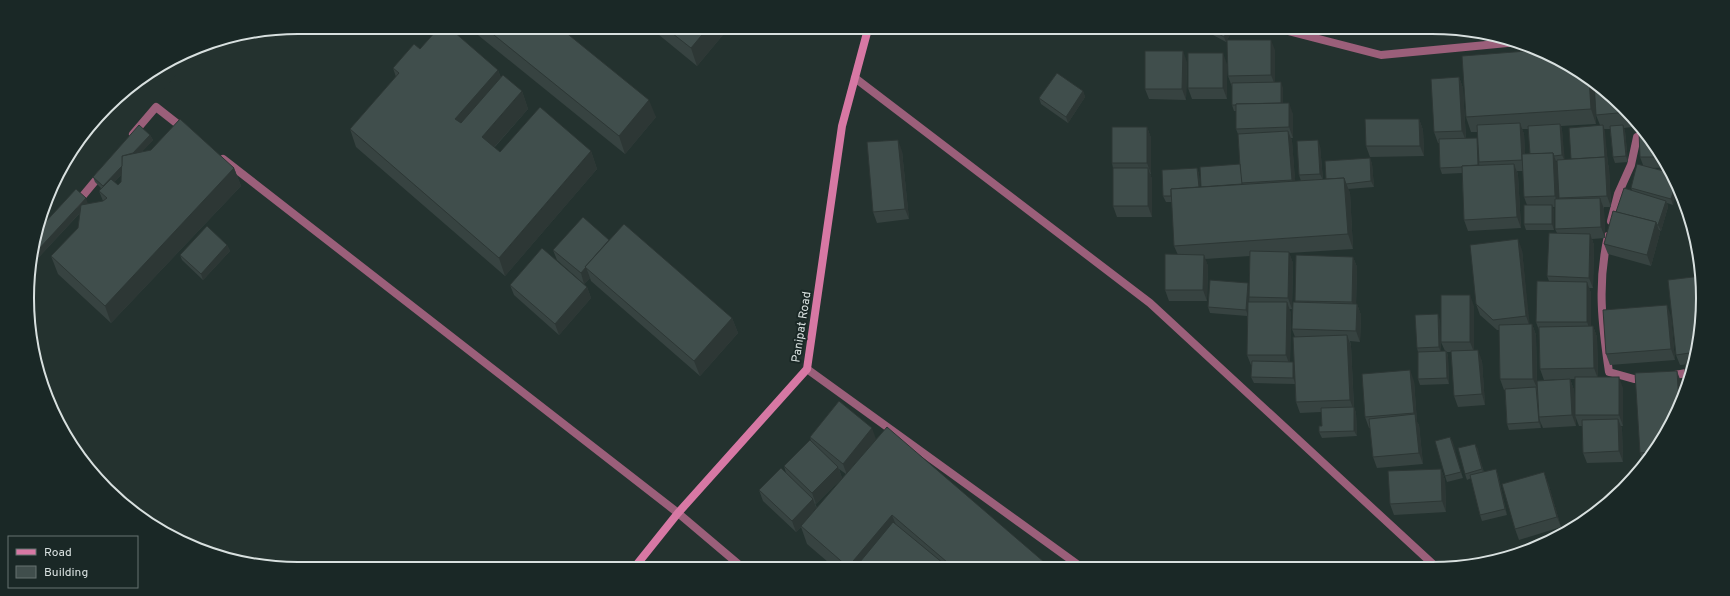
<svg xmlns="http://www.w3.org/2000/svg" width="1730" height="596" viewBox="0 0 1730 596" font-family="Overpass,sans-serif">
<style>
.pier{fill:#24322f}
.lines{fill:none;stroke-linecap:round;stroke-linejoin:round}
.street{stroke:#9b5f7a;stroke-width:8}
.secondary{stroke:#d778a4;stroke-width:8}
.wall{fill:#374341;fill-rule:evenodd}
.shaded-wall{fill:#2d3735}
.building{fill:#404e4c;stroke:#2d3735}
.labels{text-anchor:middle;stroke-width:4;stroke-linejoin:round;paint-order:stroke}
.street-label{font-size:12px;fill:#d8e0df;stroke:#1a2826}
.rim{fill:none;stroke:#d8e0df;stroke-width:2}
</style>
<rect width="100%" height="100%" fill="#24322f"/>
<polygon class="pier" points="201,45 35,243 55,178 83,133 119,94 195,48"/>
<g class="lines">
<g class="street">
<polyline points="1283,28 1284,30 1381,55 1518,42"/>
<polyline points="855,78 1150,303 1436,567"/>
<polyline points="133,134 156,107 184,129"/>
<polyline points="223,159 678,513 743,568"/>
<polyline points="76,204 101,174"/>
<polyline points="1611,221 1618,194 1631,165 1637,137 1648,136"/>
<path d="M1608 236C1597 284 1602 324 1609 372L1634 379 1645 378"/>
<polyline points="30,260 41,247"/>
<polyline points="807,369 1081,567"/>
<polyline points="1669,376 1692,372"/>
</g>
<polyline class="secondary" points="634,568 678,513 807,369 842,126 868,29"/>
</g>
<g class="wall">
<polygon points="1200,28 1234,28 1227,40 1275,50 1275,82 1283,88 1283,103 1293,114 1293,138 1291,138 1292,141 1295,181 1301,181 1299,175 1320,146 1323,179 1326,179 1370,158 1372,164 1374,187 1348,189 1350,193 1353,249 1289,253 1293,263 1292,309 1289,309 1291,313 1290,362 1293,362 1294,364 1295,337 1292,329 1296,302 1295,301 1353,257 1357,267 1356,304 1357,304 1361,315 1360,342 1350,341 1351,346 1354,407 1356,413 1357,436 1322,438 1319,432 1322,426 1321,412 1300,413 1296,402 1295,384 1254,383 1251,377 1252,365 1251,365 1247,355 1247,316 1210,313 1208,307 1249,287 1250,256 1205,259 1208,266 1207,301 1169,301 1165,290 1178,255 1174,246 1172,202 1166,202 1163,196 1197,168 1199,174 1200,187 1201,187 1240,164 1238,134 1236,129 1236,111 1234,111 1232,105 1232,87 1228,76 1227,41 1226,42"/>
<polygon points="653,30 727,30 697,66"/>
<polygon points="473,31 564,31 656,117 625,154"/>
<polygon points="420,49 498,70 501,78 522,91 528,109 494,148 500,152 591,151 597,169 505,276 356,147 350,129 396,77 393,68"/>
<polygon points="1187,62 1186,100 1149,99 1145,89"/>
<polygon points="1227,64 1227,99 1192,99 1188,88"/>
<path d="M1459 77 1463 88 1466 138H1477L1478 140V132H1471L1466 117 1593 81 1596 124 1561 126 1562 130 1564 159H1571L1600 125 1596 115 1597 83 1636 119 1641 126 1624 128 1625 131 1628 162 1615 163 1613 157 1610 129H1604L1608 164 1609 168 1611 207H1604V209L1605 238 1592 239 1594 245 1593 288H1589L1591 293V326H1593L1597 337 1598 377 1623 388V426H1621L1622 429 1623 462 1587 463 1583 453 1582 426H1579L1576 418V426L1543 428 1540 421 1541 428 1509 430 1507 424 1505 390H1504L1500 379 1499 330H1497L1480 315 1476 304 1522 250 1529 324H1532L1536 335 1537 381 1566 379 1544 380 1540 369 1539 330 1536 322 1549 281 1547 276 1557 233 1555 229V207H1553L1554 211V230H1526L1524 224 1527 205 1524 197 1523 171H1517L1518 175 1521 228 1468 231 1464 220 1462 173 1442 174 1440 168 1439 143H1438L1434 132ZM1522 129H1529L1530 154H1525L1524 134ZM1556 161H1557L1559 199H1558L1557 164ZM1570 379H1575V404L1574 390Z"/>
<polygon points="1083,91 1085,97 1068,123 1041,104 1039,98"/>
<polygon points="1419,119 1423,130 1424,156 1370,157 1366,146"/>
<polygon points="1147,127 1151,138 1151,174 1150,174 1152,179 1152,217 1117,217 1113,206 1113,168 1112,163"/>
<polygon points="1644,130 1667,162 1669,167 1653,168 1671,173 1673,205 1667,203 1668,207 1661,231 1659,230 1660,233 1651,266 1608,254 1604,244 1616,212 1632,190 1631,188 1643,165 1640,157"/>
<path d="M150 135 153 140 142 151 234 168 241 186 111 323 58 274 51 256 78 228 80 213 39 257 33 251 40 228 103 201 99 191 101 188 95 182 93 177ZM121 175V182L118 185 114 182Z"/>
<polygon points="902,151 909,219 877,223 873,212"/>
<polygon points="609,240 732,318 738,333 700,376 591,281 590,278 584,284 557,260 553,250"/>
<polygon points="227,245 230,251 203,280 182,260 180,255"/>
<polygon points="510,285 587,287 591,298 559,335 514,295"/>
<polygon points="1474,306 1474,350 1482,361 1485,405 1458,407 1454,396 1451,352 1447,352 1448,357 1449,384 1420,385 1418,379 1418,352 1417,348 1440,320 1441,351 1445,351 1441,342"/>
<polygon points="1671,316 1675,360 1610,365 1606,354"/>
<polygon points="1702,316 1694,364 1680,365 1676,355"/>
<polygon points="1414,381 1417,422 1419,425 1423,464 1377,468 1373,457 1370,428 1369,428 1365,417"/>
<polygon points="1681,382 1667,434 1643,462 1640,453"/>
<path d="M810 437 876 439 857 462 1051 568H835L807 544 801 527 796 532 763 501 759 490 786 473 784 466 811 441ZM839 469 846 474 817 508 815 503 816 504 842 478Z"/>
<polygon points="1450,437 1463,478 1447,482 1445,476"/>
<polygon points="1475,444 1484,472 1496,469 1498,475 1507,515 1482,521 1480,515 1471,478 1467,480 1465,474"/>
<polygon points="1441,469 1445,480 1446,512 1394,515 1390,504"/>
<polygon points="1548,483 1561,527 1519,540 1515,529"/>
</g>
<g class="shaded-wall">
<polygon points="1229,28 1234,28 1226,42 1224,37"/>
<polygon points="706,30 727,30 697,66 691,48"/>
<polygon points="1271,40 1275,50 1275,85 1271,75"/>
<polygon points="1183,51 1187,62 1186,100 1182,89"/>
<polygon points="1223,53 1227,64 1227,99 1223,88"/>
<polygon points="498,70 504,88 462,137 455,119"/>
<polygon points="1459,77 1463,88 1466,141 1462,131"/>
<polygon points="1589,78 1593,81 1596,124 1591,109"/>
<polygon points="1281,82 1283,88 1283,110 1281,104"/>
<polygon points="522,91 528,109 488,154 482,137"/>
<polygon points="1083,91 1085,97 1068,123 1066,117"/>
<polygon points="649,100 656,117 625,154 619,136"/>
<polygon points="1289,103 1293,114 1293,138 1289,127"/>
<polygon points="1419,119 1423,130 1424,156 1420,146"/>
<polygon points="1520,123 1524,134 1526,170 1522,160"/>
<polygon points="1560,124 1562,130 1565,161 1562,155"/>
<polygon points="1603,125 1605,131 1608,164 1609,168 1611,207 1607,196"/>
<polygon points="1623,125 1625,131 1628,162 1626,156"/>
<polygon points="1147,127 1151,138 1151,174 1147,163"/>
<polygon points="1288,131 1292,141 1296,191 1292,180"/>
<polygon points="150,135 153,140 105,192 103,186"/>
<polygon points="1477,138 1479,144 1479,162 1480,173 1478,167"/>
<polygon points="898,140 902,151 909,219 905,209"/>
<polygon points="1318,140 1320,146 1323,180 1320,174"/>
<polygon points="591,151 597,169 505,276 499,258"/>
<polygon points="1553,153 1557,164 1559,207 1555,196"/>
<polygon points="1370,158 1372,164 1374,187 1371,181"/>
<polygon points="1514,164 1518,175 1521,228 1517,217"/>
<polygon points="234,168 241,186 111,323 105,306"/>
<polygon points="1148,168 1152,179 1152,217 1148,206"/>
<polygon points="1197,168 1199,174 1201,200 1199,194"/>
<polygon points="1344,178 1350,193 1353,249 1348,234"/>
<polygon points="1676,183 1678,188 1673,205 1671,199"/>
<polygon points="86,198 88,204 39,257 37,251"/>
<polygon points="1600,198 1604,209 1605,238 1601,227"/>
<polygon points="1666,201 1668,207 1661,231 1658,225"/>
<polygon points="1552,205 1554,211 1554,230 1552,224"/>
<polygon points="1656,222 1660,233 1651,266 1647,255"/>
<polygon points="1590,234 1594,245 1593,288 1589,278"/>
<polygon points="1518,239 1522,250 1530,327 1526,316"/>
<polygon points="227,245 230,251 203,280 201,274"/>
<polygon points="1289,252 1293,263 1292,309 1288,298"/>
<polygon points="1204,255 1208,266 1207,301 1203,290"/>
<polygon points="1353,257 1357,267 1356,313 1352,302"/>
<polygon points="586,267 590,278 584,284 581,273"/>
<polygon points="1587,282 1591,293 1591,333 1587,322"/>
<polygon points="1248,283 1250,289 1248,316 1246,310"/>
<polygon points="587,287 591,298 559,335 555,324"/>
<polygon points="1470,295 1474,306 1474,352 1470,342"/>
<polygon points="1287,302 1291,313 1290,366 1286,355"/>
<polygon points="1357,304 1361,315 1360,342 1356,331"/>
<polygon points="1667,305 1671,316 1675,360 1671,349"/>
<polygon points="1438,314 1440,320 1441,353 1439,347"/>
<polygon points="732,318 738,333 700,376 694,361"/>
<polygon points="1532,324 1536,335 1537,388 1539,417 1540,421 1541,428 1539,422 1537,388 1533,379"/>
<polygon points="1593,326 1597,337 1598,379 1594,368"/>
<polygon points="1347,335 1351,346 1354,411 1350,400"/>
<polygon points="1478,350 1482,361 1485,405 1482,394"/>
<polygon points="1446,351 1448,357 1449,384 1447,378"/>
<polygon points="1293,362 1296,368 1296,384 1293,378"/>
<polygon points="1410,370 1414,381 1417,422 1419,425 1423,464 1419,453 1415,416 1414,413"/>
<polygon points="1677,371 1681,382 1682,396 1679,403"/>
<polygon points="1619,377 1623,388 1623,426 1619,415"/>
<polygon points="1570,379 1574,390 1576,415 1575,415 1576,418 1576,426 1572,415"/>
<polygon points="1354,407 1356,413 1357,436 1354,431"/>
<polygon points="1618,419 1622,429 1623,462 1619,451"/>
<polygon points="872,428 876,439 847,475 843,464"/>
<polygon points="1450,437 1453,442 1463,478 1461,472"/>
<polygon points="1475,444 1478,449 1484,475 1482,469"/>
<polygon points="838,467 842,478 816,504 812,493"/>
<polygon points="1441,469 1445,480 1446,512 1442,501"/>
<polygon points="1496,469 1498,475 1507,515 1505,509"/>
<polygon points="1544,472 1548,483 1561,527 1557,517"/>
<polygon points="813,499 817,510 796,532 792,521"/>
<polygon points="892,515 899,533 868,568 848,568 848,567"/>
</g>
<g class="building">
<polygon points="1208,28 1229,28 1224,37"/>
<polygon points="668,30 706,30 691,48"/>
<polygon points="436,31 453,31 498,70 455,119 461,123 503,75 522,91 482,137 500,152 540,107 591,151 499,258 350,129 399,73 393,68 414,44 420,49"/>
<polygon points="489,31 564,31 649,100 619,136"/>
<polygon points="1227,40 1271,40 1271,75 1228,76"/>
<polygon points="1540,50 1552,55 1589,78 1591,109 1466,117 1462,56"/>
<polygon points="1145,51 1183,51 1182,89 1145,89"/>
<rect x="1188" y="53" width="35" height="35"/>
<polygon points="1057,73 1083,91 1066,117 1039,98"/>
<polygon points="1459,77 1462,131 1434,132 1431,79"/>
<polygon points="1594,81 1597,83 1628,112 1596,115"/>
<polygon points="1281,82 1281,103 1236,104 1236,105 1232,105 1232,83"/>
<polygon points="1289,103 1289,127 1236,129 1236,104"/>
<polygon points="180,119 234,168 105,306 51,256 78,228 81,205 103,201 107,198 99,191 111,179 118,185 121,182 122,156 151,150"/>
<polygon points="1365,119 1419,119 1420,146 1366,146"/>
<polygon points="1520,123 1522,160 1479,162 1477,125"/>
<polygon points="1560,124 1562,155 1554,156 1553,153 1530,154 1528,126"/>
<polygon points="139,125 150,135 133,153 122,156 122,166 103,186 93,177"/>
<polygon points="1603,125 1605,158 1605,157 1571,159 1569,128"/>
<polygon points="1623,125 1626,156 1613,157 1610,126"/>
<rect x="1112" y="127" width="35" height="36"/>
<polygon points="1644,130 1663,157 1640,157 1639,131"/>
<polygon points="1288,131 1292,180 1241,183 1238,134"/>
<polygon points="1477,138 1478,165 1462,166 1462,167 1440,168 1439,139"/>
<polygon points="898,140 905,209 873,212 867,142"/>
<polygon points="1318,140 1320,174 1299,175 1297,141"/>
<polygon points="1553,153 1555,196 1524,197 1522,154"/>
<polygon points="1605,157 1607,196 1559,198 1557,160"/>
<polygon points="1370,158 1371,181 1346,184 1344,178 1326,179 1325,161"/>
<polygon points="1240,164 1242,184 1201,187 1200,167"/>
<polygon points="1514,164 1517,217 1464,220 1462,166"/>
<polygon points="1637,164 1671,173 1676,183 1671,199 1631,188"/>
<rect x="1113" y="168" width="35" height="38"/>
<polygon points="1197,168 1199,187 1171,189 1171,196 1163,196 1162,170"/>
<polygon points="1344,178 1348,234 1174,246 1171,189"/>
<polygon points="1624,188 1666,201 1658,225 1657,225 1656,222 1616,212"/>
<polygon points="76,189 86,198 37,251 34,248 40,228"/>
<polygon points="1600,198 1601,227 1555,229 1555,199"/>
<rect x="1524" y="205" width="28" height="19"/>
<polygon points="1613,211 1656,222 1647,255 1604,244"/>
<polygon points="583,217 609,240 585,267 586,267 581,273 553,250"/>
<polygon points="624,224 732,318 694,361 585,267"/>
<polygon points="207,226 227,245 201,274 180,255"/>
<polygon points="1549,233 1590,234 1589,278 1547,276"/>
<polygon points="1518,239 1526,316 1493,320 1476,304 1470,245"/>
<polygon points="542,248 587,287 555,324 510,285"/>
<polygon points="1250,251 1289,252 1288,298 1249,297"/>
<polygon points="1165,254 1204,255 1203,290 1165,290"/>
<polygon points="1296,255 1353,257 1352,302 1295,301"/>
<polygon points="1701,276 1702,316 1696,352 1676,355 1668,280"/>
<polygon points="1210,280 1248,283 1246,310 1208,307"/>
<polygon points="1537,281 1587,282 1587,322 1536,322"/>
<rect x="1441" y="295" width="29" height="47"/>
<polygon points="1248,302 1287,302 1286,355 1247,355"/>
<polygon points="1293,302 1357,304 1356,331 1292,329"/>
<polygon points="1667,305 1671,349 1606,354 1603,310"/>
<polygon points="1438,314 1439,347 1417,348 1415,315"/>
<polygon points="1532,324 1533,379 1500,379 1499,325"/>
<polygon points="1593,326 1594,368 1540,369 1539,327"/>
<polygon points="1347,335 1350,400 1296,402 1293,337"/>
<polygon points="1478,350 1482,394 1454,396 1451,351"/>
<polygon points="1446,351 1447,378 1418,379 1418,352"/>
<polygon points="1252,361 1293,362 1293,378 1251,377"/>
<polygon points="1685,364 1694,364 1694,368 1685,389"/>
<polygon points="1410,370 1414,413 1365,417 1362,374"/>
<polygon points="1677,371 1679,403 1667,434 1652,452 1640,453 1635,373"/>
<rect x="1575" y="377" width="44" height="38"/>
<polygon points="1570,379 1572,415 1539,417 1537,381"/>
<polygon points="1536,387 1539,422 1507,424 1505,389"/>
<polygon points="839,401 872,428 843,464 810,437"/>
<polygon points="1354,407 1354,431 1319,432 1319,426 1322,426 1321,408"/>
<polygon points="1415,414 1419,453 1373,457 1369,419"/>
<polygon points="1618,419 1619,451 1583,453 1582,420"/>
<polygon points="887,427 1051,568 954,568 892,515 848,567 801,526"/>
<polygon points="1450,437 1461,472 1445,476 1435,441"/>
<polygon points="810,440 838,467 812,493 784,466"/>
<polygon points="1475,444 1482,469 1465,474 1458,448"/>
<polygon points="781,468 813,499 792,521 759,490"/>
<polygon points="1441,469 1442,501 1390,504 1388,471"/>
<polygon points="1496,469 1505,509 1480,515 1470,475"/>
<polygon points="1544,472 1557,517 1515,529 1502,484"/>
<polygon points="893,522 949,568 855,568"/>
</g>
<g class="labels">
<g class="street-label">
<text transform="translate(801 327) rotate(-81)" y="4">Panipat Road</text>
</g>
</g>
<path d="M0 0H1730V596H0ZM298 34H1432A264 264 0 0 1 1696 298V298A264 264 0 0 1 1432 562H298A264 264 0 0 1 34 298V298A264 264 0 0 1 298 34Z" fill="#1a2826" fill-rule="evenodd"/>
<path class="rim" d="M298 34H1432A264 264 0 0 1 1696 298V298A264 264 0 0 1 1432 562H298A264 264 0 0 1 34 298V298A264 264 0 0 1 298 34Z"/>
<rect x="8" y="536" width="130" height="52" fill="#1a2826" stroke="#667270"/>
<rect x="16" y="549" width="20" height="6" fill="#d778a4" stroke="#667270"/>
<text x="44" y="556" font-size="12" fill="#d8e0df">Road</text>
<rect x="16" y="566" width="20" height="12" fill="#404e4c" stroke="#667270"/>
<text x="44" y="576" font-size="12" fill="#d8e0df">Building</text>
</svg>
